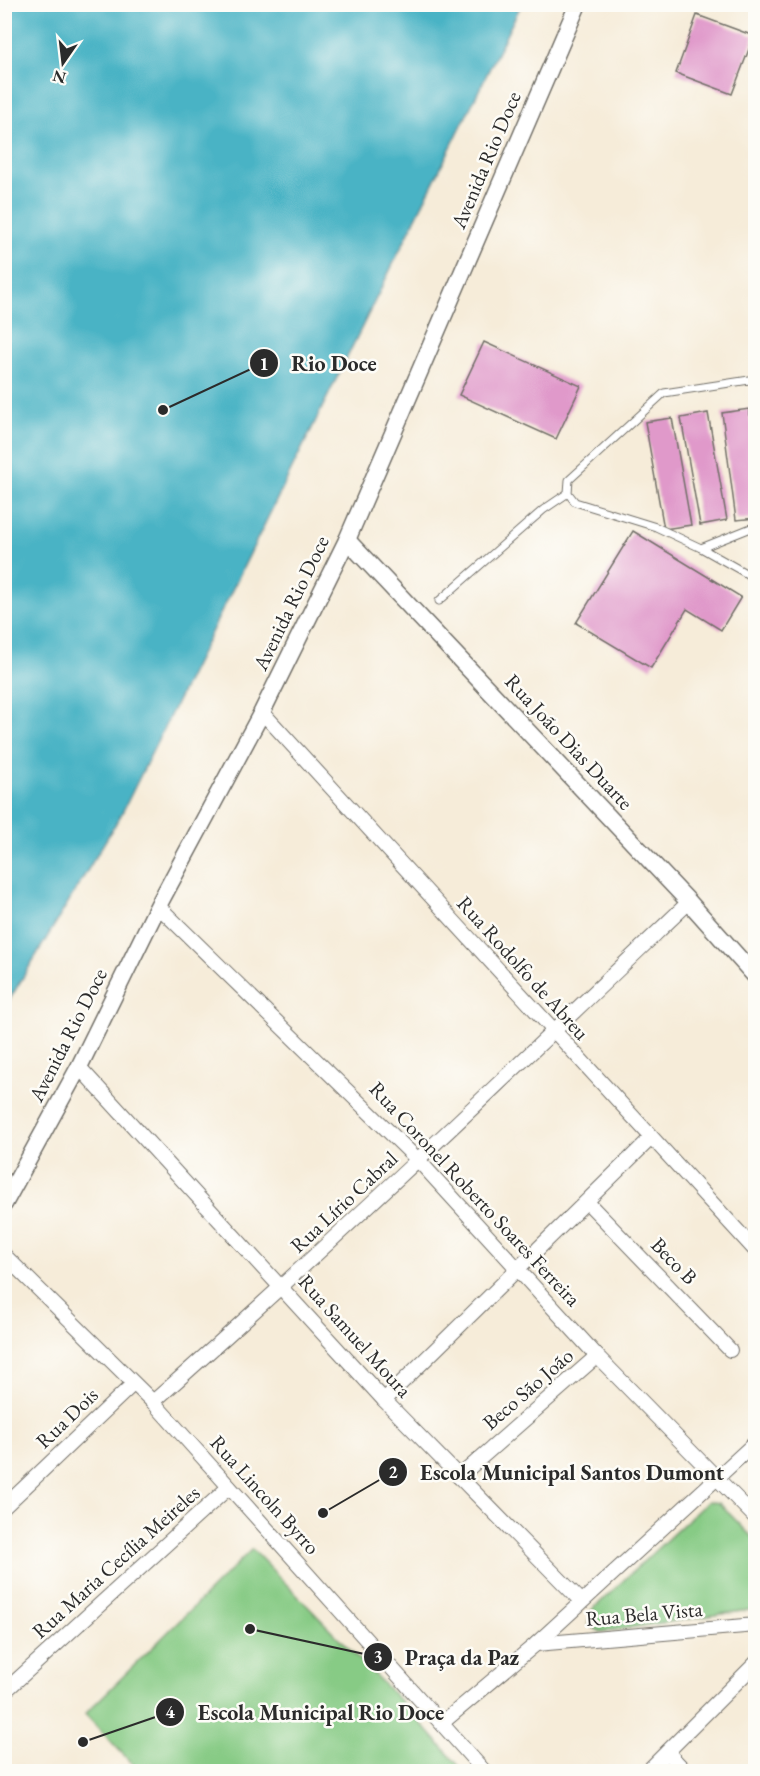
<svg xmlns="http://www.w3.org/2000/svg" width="760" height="1776" viewBox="0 0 760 1776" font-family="'EB Garamond',serif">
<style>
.green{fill:#87cb85;stroke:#597b58;stroke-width:1.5}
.water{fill:#48b3c5;stroke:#3a6f78;stroke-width:1.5}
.building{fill:#e099ca}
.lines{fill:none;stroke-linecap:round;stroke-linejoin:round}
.service-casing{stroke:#726f68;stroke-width:9}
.minor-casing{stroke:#726f68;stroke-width:16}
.tertiary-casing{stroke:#726f68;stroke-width:19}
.service{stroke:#fff;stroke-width:7}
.minor{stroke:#fff;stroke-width:14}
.tertiary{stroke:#fff;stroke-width:16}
.labels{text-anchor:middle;stroke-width:5;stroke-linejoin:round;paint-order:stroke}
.street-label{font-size:21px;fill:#2b2b2b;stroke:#fdfcf7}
.leader{fill:none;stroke:#2b2b2b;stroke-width:2}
.callout-dot{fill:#2b2b2b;stroke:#fdfcf7;stroke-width:2}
.mark-label{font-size:18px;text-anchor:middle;font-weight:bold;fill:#fff}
.callout-label{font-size:22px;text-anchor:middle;font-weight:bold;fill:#2b2b2b;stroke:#fdfcf7;stroke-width:5;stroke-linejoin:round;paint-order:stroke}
</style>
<rect width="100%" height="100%" fill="#fdfcf7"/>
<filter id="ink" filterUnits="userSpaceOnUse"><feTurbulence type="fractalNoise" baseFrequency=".0167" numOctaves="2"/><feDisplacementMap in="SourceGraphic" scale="12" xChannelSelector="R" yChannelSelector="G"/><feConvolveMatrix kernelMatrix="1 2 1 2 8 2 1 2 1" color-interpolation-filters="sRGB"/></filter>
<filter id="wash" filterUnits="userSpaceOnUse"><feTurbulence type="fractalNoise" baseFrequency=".008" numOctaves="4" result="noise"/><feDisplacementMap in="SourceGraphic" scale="24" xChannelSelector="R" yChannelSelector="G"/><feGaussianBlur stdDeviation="1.35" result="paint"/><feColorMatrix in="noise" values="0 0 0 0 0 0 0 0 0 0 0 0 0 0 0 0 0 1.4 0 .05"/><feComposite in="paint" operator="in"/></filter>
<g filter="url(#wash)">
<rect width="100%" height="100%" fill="#f6ecd9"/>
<g class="green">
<polygon points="708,1501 719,1503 755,1540 755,1609 601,1632 588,1625 591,1611"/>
<polygon points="252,1549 409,1710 460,1767 458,1771 139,1771 85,1714"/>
</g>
<polygon class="water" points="5,4 521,5 121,815 5,1007"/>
<g id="blocks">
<g class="building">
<polygon points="697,15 754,36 732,94 676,73"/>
<polygon points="484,342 581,386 556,439 459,395"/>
<polygon points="749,409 756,458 756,518 736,520 722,413"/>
<polygon points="708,413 727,520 700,525 681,418"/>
<polygon points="672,418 691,525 664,529 645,422"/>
<polygon points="633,531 741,597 721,630 687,609 651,668 576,623"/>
</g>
</g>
</g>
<g filter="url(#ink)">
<use href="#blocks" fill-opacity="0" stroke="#726f68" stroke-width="1.5"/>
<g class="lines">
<defs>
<g id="service">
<polyline points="756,526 701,548 756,579"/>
<polyline points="701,548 656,527 575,502 568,493 569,480 664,393 756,379"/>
<polyline points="439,601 543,510 568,493"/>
</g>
<g id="minor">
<polyline points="262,712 756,1251"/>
<polyline points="158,906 419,1161 597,1356 756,1518"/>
<polyline points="79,1067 384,1400 581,1601"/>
<polyline points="587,1202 730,1350"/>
<polyline points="4,1255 153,1402 485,1772"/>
<polyline points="384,1400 651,1138"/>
<path d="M153 1402C336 1240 512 1071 689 902"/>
<polyline points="459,1477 597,1356"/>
<polyline points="4,1507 133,1384"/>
<polyline points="536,1644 756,1625"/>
<polyline points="4,1692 229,1487"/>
<polyline points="442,1723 536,1644 756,1442"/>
<polyline points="667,1752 686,1772"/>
<polyline points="647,1772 756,1663"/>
</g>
<g id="tertiary">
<polyline points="347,540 689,902 756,977"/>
<polyline points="4,1204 79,1067 158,906 262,712 347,540 578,4"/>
</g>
</defs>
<use href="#service" class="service-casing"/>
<use href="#minor" class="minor-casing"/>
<use href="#tertiary" class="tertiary-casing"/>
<use href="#service" class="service"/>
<use href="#minor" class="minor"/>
<use href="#tertiary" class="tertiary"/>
</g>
</g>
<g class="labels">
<g class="street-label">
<text transform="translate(486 160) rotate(-67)" y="7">Avenida Rio Doce</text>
<text transform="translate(291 603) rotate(-64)" y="7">Avenida Rio Doce</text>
<text transform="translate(569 742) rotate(47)" y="7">Rua João Dias Duarte</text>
<text transform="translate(523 968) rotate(48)" y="7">Rua Rodolfo de Abreu</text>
<text transform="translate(68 1035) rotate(-63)" y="7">Avenida Rio Doce</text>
<text transform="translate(475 1194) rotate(47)" y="7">Rua Coronel Roberto Soares Ferreira</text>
<text transform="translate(344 1202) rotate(-43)" y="7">Rua Lírio Cabral</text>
<text transform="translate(674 1261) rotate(46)" y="7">Beco B</text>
<text transform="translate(355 1336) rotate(48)" y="7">Rua Samuel Moura</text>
<text transform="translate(528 1389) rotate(-41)" y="7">Beco São João</text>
<text transform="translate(67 1418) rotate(-44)" y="7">Rua Dois</text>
<text transform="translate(265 1495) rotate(48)" y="7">Rua Lincoln Byrro</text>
<text transform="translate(116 1562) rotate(-42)" y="7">Rua Maria Cecília Meireles</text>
<text transform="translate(644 1614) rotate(-5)" y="7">Rua Bela Vista</text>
</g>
</g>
<path class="leader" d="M163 410L264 363M323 1513L393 1472M250 1629L378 1657M83 1742L170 1712"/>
<g class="callout-dot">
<circle cx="163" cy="410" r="6"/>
<circle cx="323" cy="1513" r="6"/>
<circle cx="250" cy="1629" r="6"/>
<circle cx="83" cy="1742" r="6"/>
<circle cx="264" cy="363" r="15"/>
<circle cx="393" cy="1472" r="15"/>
<circle cx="378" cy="1657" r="15"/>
<circle cx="170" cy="1712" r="15"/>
</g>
<g class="mark-label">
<text x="264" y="370">1</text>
<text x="393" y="1478">2</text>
<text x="378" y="1663">3</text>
<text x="170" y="1718">4</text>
</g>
<g class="callout-label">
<text x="334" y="371">Rio Doce</text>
<text x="572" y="1480">Escola Municipal Santos Dumont</text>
<text x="462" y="1665">Praça da Paz</text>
<text x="321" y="1720">Escola Municipal Rio Doce</text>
</g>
<rect width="760" height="1776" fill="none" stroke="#fdfcf7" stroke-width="24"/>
<g transform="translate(63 63) rotate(194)" stroke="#fdfcf7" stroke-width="4.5" paint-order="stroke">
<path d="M0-4.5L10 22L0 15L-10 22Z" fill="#2b2b2b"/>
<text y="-9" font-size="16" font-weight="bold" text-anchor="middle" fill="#2b2b2b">N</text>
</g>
</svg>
